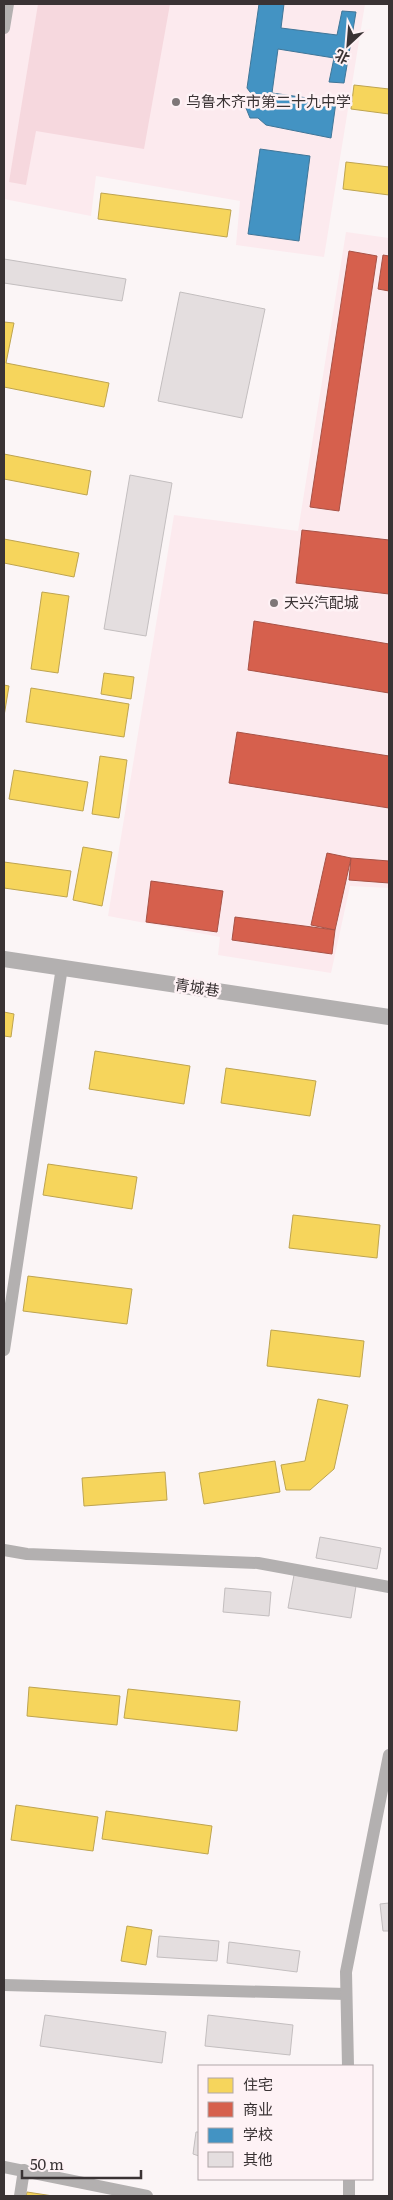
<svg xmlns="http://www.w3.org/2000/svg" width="393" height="2200" viewBox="0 0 393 2200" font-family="Literata,'Noto Sans SC',serif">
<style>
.built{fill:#fceaee}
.green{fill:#f6d8de}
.homes{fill:#f6d55c;stroke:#bea450}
.shops{fill:#d6604d;stroke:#a75246}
.schools{fill:#4393c3;stroke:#407698}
.building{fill:#e4dedf;stroke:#c3bebf}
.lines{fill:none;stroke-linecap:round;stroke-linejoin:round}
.minor{stroke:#b3b0b0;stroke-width:12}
.tertiary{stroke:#b3b0b0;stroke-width:16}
.poi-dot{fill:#7e7778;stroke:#fef2f5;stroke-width:2}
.labels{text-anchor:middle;stroke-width:5;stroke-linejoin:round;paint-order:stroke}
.poi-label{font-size:15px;fill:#3a3334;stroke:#fef2f5;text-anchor:start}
.street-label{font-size:15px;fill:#3a3334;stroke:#fef2f5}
</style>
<rect width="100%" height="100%" fill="#fbf5f6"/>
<g class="built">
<polygon points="8,4 365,4 324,257 236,245 240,201 96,176 91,216 4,199 4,28"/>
<polygon points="346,232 389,238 389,888 350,886 331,973 218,955 220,937 108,916 174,515 298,531"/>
</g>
<polygon class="green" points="38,4 170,4 144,149 36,131 26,185 9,182"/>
<g class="homes">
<polygon points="354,85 389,89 389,114 351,109"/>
<polygon points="346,162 389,167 389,195 343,189"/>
<polygon points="101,193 231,210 227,237 98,219"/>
<polygon points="4,322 14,323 6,363 109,383 104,407 4,387"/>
<polygon points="4,454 91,471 87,495 4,479"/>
<polygon points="4,539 79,553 74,577 4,563"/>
<polygon points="42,592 69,596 58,673 31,669"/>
<polygon points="104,673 134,677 131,699 101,694"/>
<polygon points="4,685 9,686 4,716"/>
<polygon points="31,688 129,704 124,737 26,722"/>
<polygon points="100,756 127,760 119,818 92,814"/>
<polygon points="14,770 88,782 83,811 9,799"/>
<polygon points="83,847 112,852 102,906 73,900"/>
<polygon points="4,862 71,871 67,897 4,888"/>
<polygon points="4,1012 14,1014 11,1037 4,1036"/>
<polygon points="95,1051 190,1066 184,1104 89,1089"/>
<polygon points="226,1068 316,1081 310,1116 221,1103"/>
<polygon points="48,1164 137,1177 132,1209 43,1195"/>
<polygon points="293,1215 380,1225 377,1258 289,1248"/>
<polygon points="28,1276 132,1289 127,1324 23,1311"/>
<polygon points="271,1330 364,1341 360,1377 267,1366"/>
<polygon points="318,1399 348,1405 334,1469 310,1490 286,1490 281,1465 305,1461"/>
<polygon points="275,1461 280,1492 204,1504 199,1473"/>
<polygon points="165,1472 167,1500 84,1506 82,1478"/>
<polygon points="29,1687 120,1696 117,1725 27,1716"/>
<polygon points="128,1689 240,1701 237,1731 124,1718"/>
<polygon points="16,1805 98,1817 93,1851 11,1840"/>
<polygon points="106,1811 212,1826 208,1854 102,1839"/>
<polygon points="127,1926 152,1930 146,1965 121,1961"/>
<polygon points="27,2192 53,2196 26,2196"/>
</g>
<g class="shops">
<polygon points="349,251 377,256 339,511 310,507"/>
<polygon points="383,255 389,256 389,291 378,289"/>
<polygon points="302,530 389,540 389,594 296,583"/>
<polygon points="254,621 389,644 389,693 248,670"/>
<polygon points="237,732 389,756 389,808 229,783"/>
<polygon points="327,853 351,858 335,930 311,925"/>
<polygon points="351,858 389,861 389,883 349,880"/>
<polygon points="151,881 223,891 217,932 146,922"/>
<polygon points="235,917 335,930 332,954 232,940"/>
</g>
<g class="schools">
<polygon points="259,4 284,4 281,28 337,35 342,11 356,12 344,83 329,82 334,58 278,49 272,93 336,102 331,138 266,125 258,118 250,118 246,108 255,107 253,96 247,88"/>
<polygon points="260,149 310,156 299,241 248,234"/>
</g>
<g class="building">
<polygon points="4,259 126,279 122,301 4,283"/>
<polygon points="180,292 265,309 242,418 158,401"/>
<polygon points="130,475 172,483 146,636 104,629"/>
<polygon points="320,1537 381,1548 377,1569 316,1558"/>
<polygon points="294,1575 356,1586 351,1618 288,1608"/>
<polygon points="225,1588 271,1592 269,1616 223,1612"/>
<polygon points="389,1903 389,1931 383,1931 380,1904"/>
<polygon points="159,1936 219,1941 217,1961 157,1957"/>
<polygon points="229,1942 300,1951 297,1972 227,1963"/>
<polygon points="45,2015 166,2032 162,2063 40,2046"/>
<polygon points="208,2015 293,2025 290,2055 205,2046"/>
<polygon points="196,2132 199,2132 199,2156 193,2154"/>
</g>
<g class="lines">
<g class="minor">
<polyline points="4,28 8,4"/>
<polyline points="4,1350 62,967"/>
<polyline points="4,1550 27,1554 258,1563 389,1587"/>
<polyline points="4,1985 346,1994"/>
<polyline points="348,2066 346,1972 389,1755"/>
<polyline points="4,2167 147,2196"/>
<polyline points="349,2179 349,2196"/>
<polyline points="20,2196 24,2170"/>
</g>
<polyline class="tertiary" points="4,959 389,1017"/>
</g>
<g class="poi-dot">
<circle cx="176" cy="102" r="5"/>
<circle cx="274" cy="603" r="5"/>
</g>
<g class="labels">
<g class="poi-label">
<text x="186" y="107">乌鲁木齐市第二十九中学</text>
<text x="284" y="608">天兴汽配城</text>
</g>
<g class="street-label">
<text transform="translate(197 988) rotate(9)" y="5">青城巷</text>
</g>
</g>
<rect width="393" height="2200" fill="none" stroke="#3a3334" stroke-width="10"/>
<rect x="198" y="2065" width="175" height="115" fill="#fef2f5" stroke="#b0a6a8"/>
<rect x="208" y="2078" width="25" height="15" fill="#f6d55c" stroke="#b0a6a8"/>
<text x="243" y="2090" font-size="15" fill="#3a3334">住宅</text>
<rect x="208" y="2102" width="25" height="15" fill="#d6604d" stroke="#b0a6a8"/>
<text x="243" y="2115" font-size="15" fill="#3a3334">商业</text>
<rect x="208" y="2128" width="25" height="15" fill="#4393c3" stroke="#b0a6a8"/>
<text x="243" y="2140" font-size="15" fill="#3a3334">学校</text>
<rect x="208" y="2152" width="25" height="15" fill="#e4dedf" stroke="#b0a6a8"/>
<text x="243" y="2165" font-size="15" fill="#3a3334">其他</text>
<g transform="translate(348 45) rotate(206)" stroke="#fef2f5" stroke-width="4" paint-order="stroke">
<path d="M0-4L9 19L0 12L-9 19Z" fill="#3a3334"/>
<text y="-8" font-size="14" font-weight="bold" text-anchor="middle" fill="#3a3334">北</text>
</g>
<path d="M22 2170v8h119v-8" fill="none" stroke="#3a3334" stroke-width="2.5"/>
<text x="30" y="2170" font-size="15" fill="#3a3334" stroke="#fef2f5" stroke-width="4" paint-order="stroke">50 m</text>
</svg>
